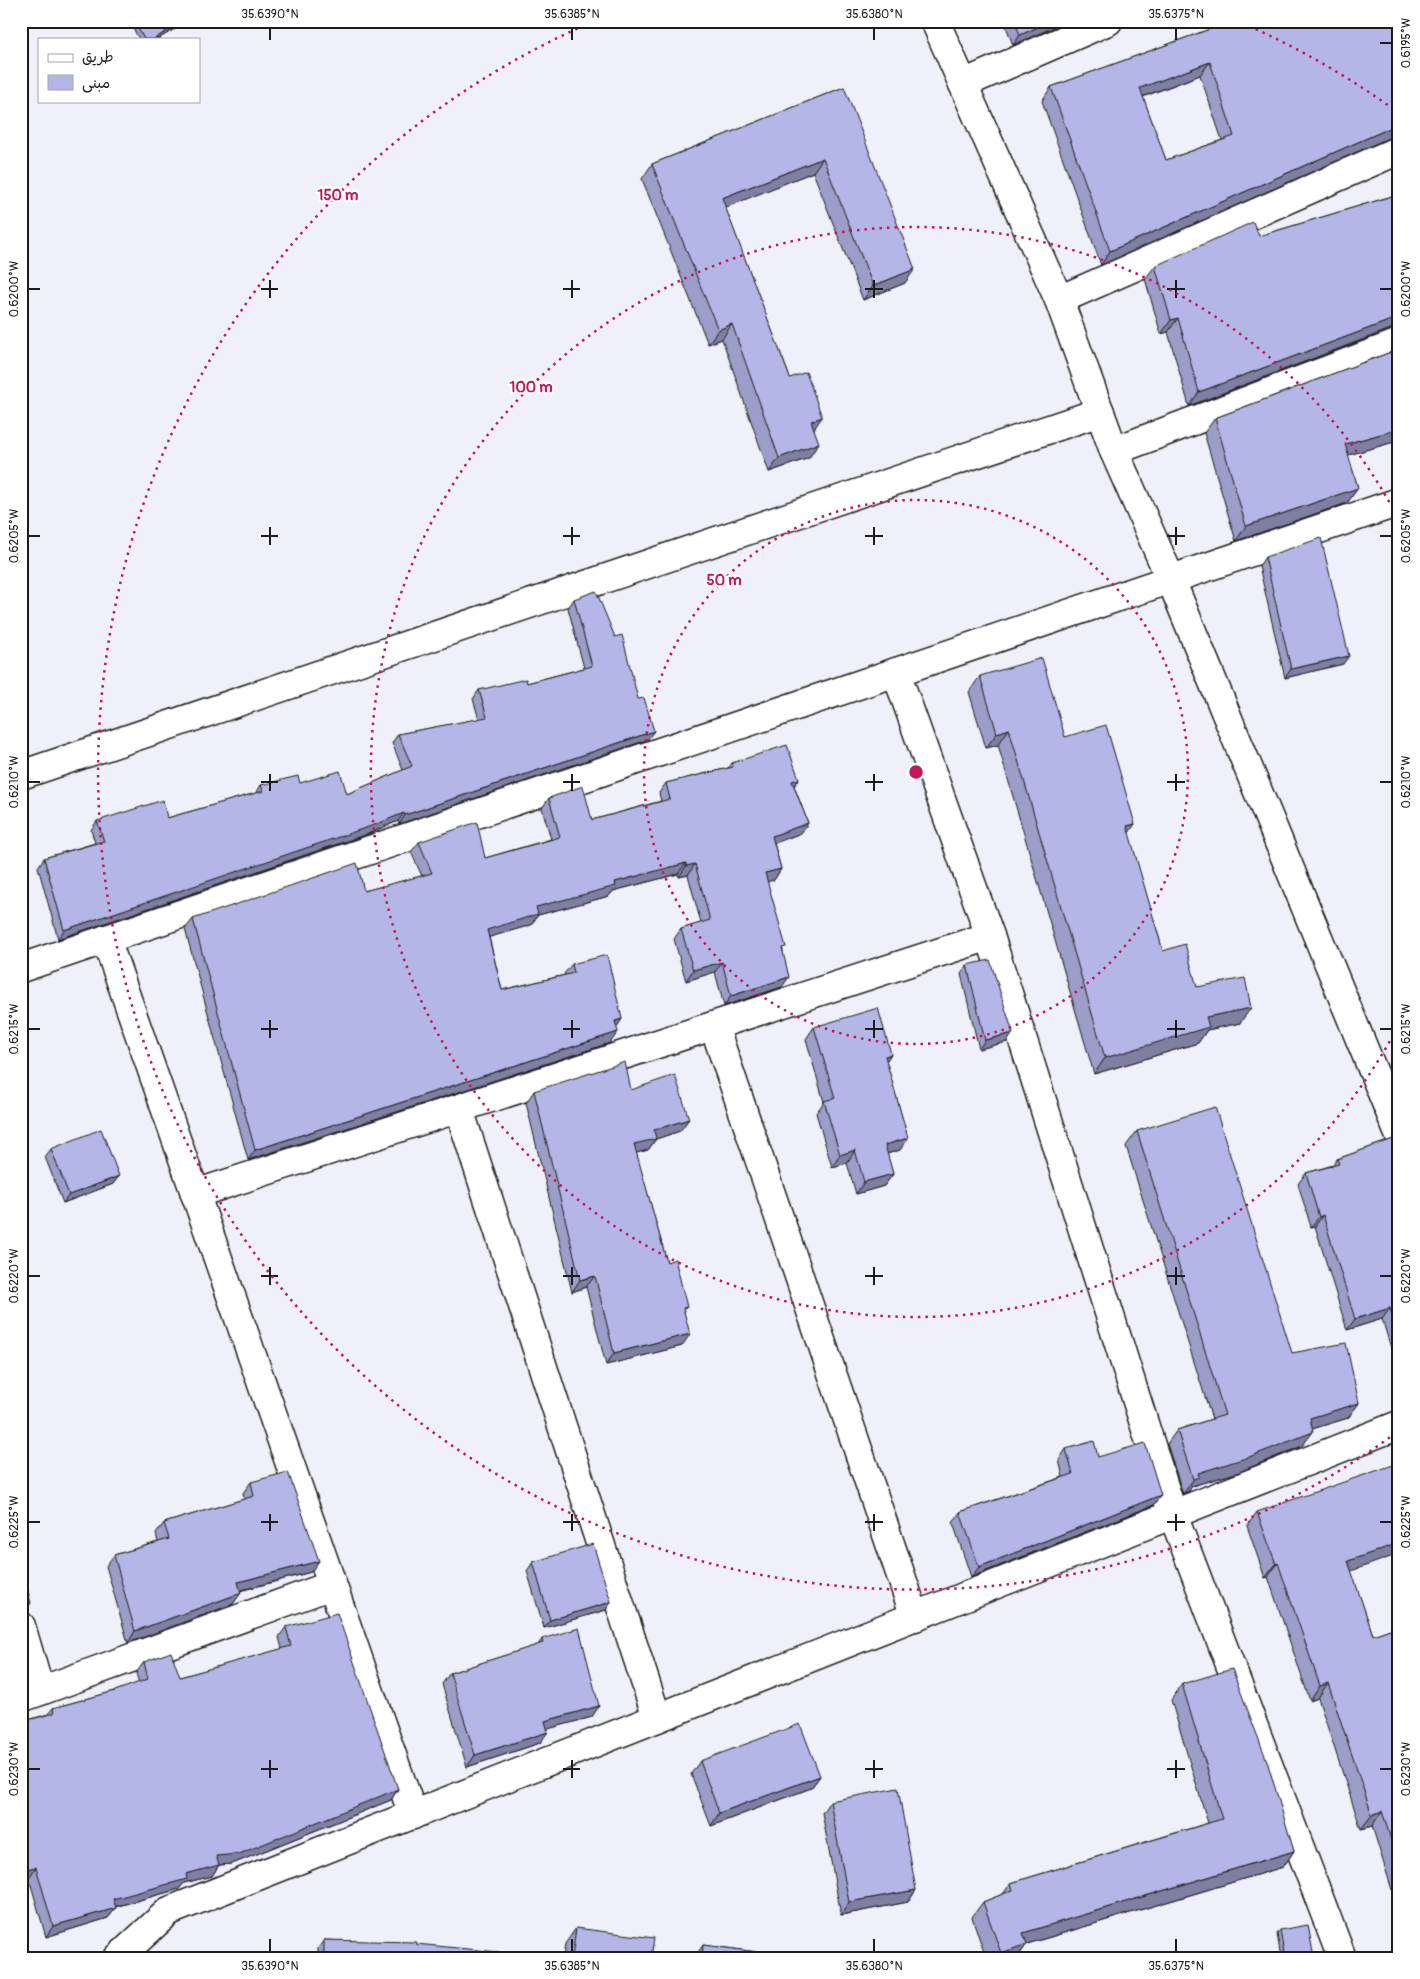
<svg xmlns="http://www.w3.org/2000/svg" width="1420" height="1979" viewBox="0 0 1420 1979" font-family="Pangolin,'Playpen Sans Arabic',sans-serif">
<style>
.lines{fill:none;stroke-linecap:round;stroke-linejoin:round}
.minor-casing{stroke:#1c1c1c;stroke-width:31}
.minor{stroke:#fff;stroke-width:28}
.wall{fill:#9c9dc8;stroke:#1c1c1c;fill-rule:evenodd}
.shaded-wall{fill:#7f7fa2;stroke:#1c1c1c}
.building{fill:#b5b6e8;stroke:#1c1c1c;fill-rule:evenodd}
.ticks{fill:none;stroke:#1c1c1c;stroke-width:2}
.ring{fill:none;stroke:#c2185b;stroke-width:2.5;stroke-dasharray:2.5 5}
.centre{fill:#c2185b;stroke:#fff;stroke-width:2.5}
.ring-label{font-size:15px;text-anchor:middle;font-weight:bold;fill:#c2185b;stroke:#fff;stroke-width:4.5;stroke-linejoin:round;paint-order:stroke}
.neatline{fill:none;stroke:#1c1c1c;stroke-width:2}
.ticks-label{font-size:12px;text-anchor:middle;fill:#1c1c1c}
</style>
<rect width="100%" height="100%" fill="#f0f0fa"/>
<filter id="ink" filterUnits="userSpaceOnUse"><feTurbulence type="fractalNoise" baseFrequency=".02" numOctaves="2"/><feDisplacementMap in="SourceGraphic" scale="10" xChannelSelector="R" yChannelSelector="G"/><feConvolveMatrix kernelMatrix="1 2 1 2 8 2 1 2 1" color-interpolation-filters="sRGB"/></filter>
<g filter="url(#ink)">
<g class="lines">
<defs>
<g id="minor">
<polyline points="935,21 1059,300 1114,451 1171,580 1399,1134"/>
<polyline points="963,84 1108,21"/>
<polyline points="1059,300 1399,150"/>
<polyline points="1114,451 1399,343"/>
<polyline points="896,672 990,936 1173,1515 1342,1958"/>
<polyline points="21,775 1100,412"/>
<polyline points="106,939 413,1815"/>
<polyline points="21,968 1399,502"/>
<polyline points="714,1026 915,1617"/>
<polyline points="459,1109 657,1718"/>
<polyline points="195,1194 990,936"/>
<polyline points="21,1626 40,1691"/>
<polyline points="21,1698 332,1585"/>
<polyline points="118,1958 169,1911 1399,1425"/>
</g>
</defs>
<use href="#minor" class="minor-casing"/>
<use href="#minor" class="minor"/>
</g>
<g class="wall">
<polygon points="129,21 181,21 178,27 158,39 139,39"/>
<polygon points="1004,21 1068,21 1013,45"/>
<path d="M1232 21 1393 136 1101 265 1042 101 1051 87ZM1200 75 1222 140 1166 160 1143 97Z"/>
<polygon points="844,87 905,283 863,300 813,172 725,207 790,378 814,429 809,458 769,472 722,339 708,344 642,179 652,164"/>
<polygon points="1399,194 1399,329 1393,328 1189,406 1168,332 1161,334 1145,279 1155,266 1259,236"/>
<polygon points="1399,349 1399,460 1394,442 1348,455 1358,488 1347,503 1236,541 1204,433 1215,418"/>
<polygon points="1265,557 1343,664 1285,678 1259,566"/>
<polygon points="574,599 647,740 399,824 398,821 370,833 58,939 38,867 44,858 95,843 91,830 97,821 167,818 256,793 261,785 300,783 347,794 403,770 392,743 398,734 479,719 473,699 479,690 527,683 584,668 568,608"/>
<polygon points="980,676 1065,737 1128,833 1163,951 1197,987 1240,1023 1207,1030 1198,1043 1094,1074 998,745 986,748 969,692"/>
<polygon points="732,763 799,779 794,786 808,823 801,833 774,843 781,869 774,880 767,881 783,951 782,987 724,1006 715,972 686,981 674,939 681,929 701,923 688,875 679,877 678,874 613,891 609,896 538,915 531,925 489,937 502,990 565,975 564,974 572,964 622,1019 616,1027 610,1043 248,1160 185,929 193,919 364,891 422,876 411,852 419,842 485,858 551,839 542,808 549,798 592,820 661,801 659,793 666,783 728,768"/>
<polygon points="967,965 1007,1042 979,1049 961,974"/>
<polygon points="814,1027 891,1054 886,1061 908,1138 900,1150 887,1154 893,1174 884,1186 856,1194 847,1163 832,1167 816,1113 824,1102 806,1039"/>
<polygon points="631,1090 680,1131 656,1139 648,1150 636,1153 667,1262 684,1311 682,1346 606,1365 586,1287 572,1292 526,1103 534,1091"/>
<polygon points="1137,1131 1292,1353 1359,1403 1348,1418 1312,1429 1302,1446 1239,1472 1192,1486 1189,1491 1183,1494 1167,1444 1177,1430 1212,1419 1126,1146"/>
<polygon points="1399,1137 1399,1374 1382,1319 1347,1330 1315,1226 1311,1227 1298,1184 1306,1173 1333,1165 1337,1159"/>
<polygon points="51,1149 119,1176 113,1184 63,1203 45,1157"/>
<polygon points="1066,1449 1098,1457 1154,1505 971,1577 953,1523 960,1512 1063,1477 1059,1460"/>
<polygon points="251,1482 311,1572 240,1591 233,1604 128,1643 106,1566 114,1555 158,1542 156,1534 164,1523 244,1499 243,1493"/>
<polygon points="1257,1512 1351,1571 1373,1635 1399,1626 1399,1906 1397,1906 1372,1826 1361,1829 1318,1698 1310,1701 1268,1577 1265,1578 1247,1526"/>
<polygon points="533,1562 611,1602 606,1610 544,1628 527,1571"/>
<polygon points="286,1627 398,1789 391,1800 232,1864 219,1865 212,1876 184,1883 179,1889 115,1907 116,1908 108,1918 46,1937 29,1878 21,1879 21,1722 48,1714 53,1708 115,1691 139,1683 136,1673 144,1662 180,1677 282,1649 279,1637"/>
<polygon points="542,1639 592,1717 547,1729 540,1743 467,1767 442,1684 450,1673 538,1645"/>
<polygon points="1182,1684 1294,1851 1283,1867 1027,1944 1017,1958 986,1958 972,1917 983,1902 1003,1894 1011,1883 1208,1823 1171,1700"/>
<polygon points="700,1761 820,1776 811,1788 711,1826 691,1774"/>
<polygon points="830,1801 916,1890 908,1902 841,1915 822,1813"/>
<polygon points="576,1928 651,1958 563,1958 565,1944"/>
<polygon points="1280,1930 1314,1958 1281,1958 1277,1934"/>
<polygon points="324,1940 416,1944 498,1958 318,1958 318,1948"/>
<polygon points="703,1945 804,1958 694,1958"/>
</g>
<g class="shaded-wall">
<polygon points="1051,21 1068,21 1013,45 1020,35"/>
<polygon points="181,22 178,27 158,39 154,39"/>
<polygon points="1210,62 1200,75 1131,101 1140,88"/>
<polygon points="1399,124 1399,135 1393,136 1101,265 1110,251"/>
<polygon points="823,158 813,172 712,213 722,198"/>
<polygon points="915,269 905,283 863,300 873,286"/>
<polygon points="1399,317 1399,329 1393,328 1189,406 1199,392"/>
<polygon points="1178,318 1168,332 1161,334 1171,320"/>
<polygon points="732,324 722,339 708,344 718,330"/>
<polygon points="822,417 812,432 811,421"/>
<polygon points="1399,429 1399,435 1394,442 1334,459 1345,444"/>
<polygon points="819,443 809,458 769,472 779,458"/>
<polygon points="1358,488 1347,503 1236,541 1246,526"/>
<polygon points="1349,656 1343,664 1285,678 1291,669"/>
<polygon points="1009,729 998,745 986,748 997,733"/>
<polygon points="654,731 647,740 399,824 405,815"/>
<polygon points="799,779 792,789 792,781"/>
<polygon points="404,813 398,821 370,833 58,939 64,930"/>
<polygon points="808,823 801,833 765,847 772,836"/>
<polygon points="1135,824 1124,840 1127,826"/>
<polygon points="686,863 678,874 613,891 609,896 538,915 531,925 480,940 487,930 536,907 615,882"/>
<polygon points="695,864 688,875 679,877 686,866"/>
<polygon points="781,869 774,880 758,884 765,873"/>
<polygon points="722,962 715,972 686,981 693,970"/>
<polygon points="789,977 782,987 724,1006 731,996"/>
<polygon points="1251,1008 1240,1023 1207,1030 1198,1043 1094,1074 1105,1058 1206,1017"/>
<polygon points="622,1019 615,1030 615,1021"/>
<polygon points="618,1032 610,1043 248,1160 255,1150"/>
<polygon points="1013,1033 1007,1042 979,1049 985,1040"/>
<polygon points="891,1054 882,1067 885,1056"/>
<polygon points="689,1119 680,1131 656,1139 648,1150 625,1156 634,1144 654,1130"/>
<polygon points="908,1138 900,1150 876,1157 885,1145"/>
<polygon points="855,1150 847,1163 832,1167 840,1155"/>
<polygon points="893,1174 884,1186 856,1194 864,1182"/>
<polygon points="119,1176 113,1184 63,1203 69,1195"/>
<polygon points="1323,1215 1315,1226 1311,1227 1319,1217"/>
<polygon points="595,1276 586,1287 572,1292 580,1280"/>
<polygon points="1390,1308 1382,1319 1347,1330 1355,1319"/>
<polygon points="690,1334 682,1346 606,1365 614,1353"/>
<polygon points="1359,1403 1348,1418 1299,1433 1310,1418"/>
<polygon points="1313,1432 1302,1446 1239,1472 1192,1486 1189,1491 1183,1494 1198,1473"/>
<polygon points="1161,1495 1154,1505 971,1577 979,1567"/>
<polygon points="1399,1543 1399,1554 1337,1576 1348,1561"/>
<polygon points="319,1561 311,1572 230,1593 238,1582"/>
<polygon points="1278,1563 1268,1577 1265,1578 1276,1564"/>
<polygon points="241,1593 233,1604 128,1643 135,1631"/>
<polygon points="611,1602 606,1610 544,1628 550,1620"/>
<polygon points="21,1603 31,1603 25,1611 21,1611"/>
<polygon points="1328,1683 1318,1698 1310,1701 1320,1686"/>
<polygon points="599,1706 592,1717 537,1732 545,1721"/>
<polygon points="548,1732 540,1743 467,1767 475,1755"/>
<polygon points="820,1776 811,1788 711,1826 719,1813"/>
<polygon points="398,1789 391,1800 232,1864 219,1865 212,1876 184,1883 179,1889 106,1909 113,1899 186,1874 216,1856"/>
<polygon points="1382,1811 1372,1826 1361,1829 1372,1815"/>
<polygon points="1294,1851 1283,1867 1027,1944 1017,1958 997,1958 1001,1953 1023,1933"/>
<polygon points="36,1867 29,1878 21,1879 21,1870"/>
<polygon points="916,1890 908,1902 841,1915 849,1902"/>
<polygon points="116,1908 108,1918 46,1937 53,1926"/>
</g>
<g class="building">
<polygon points="134,21 181,21 181,22 154,39 144,39"/>
<polygon points="1015,21 1051,21 1020,35"/>
<path d="M1232 21H1399V124L1110 251 1051 87ZM1210 62 1234 136 1166 160 1140 88Z"/>
<polygon points="844,87 915,269 873,286 823,158 722,198 790,378 806,372 822,417 811,421 819,443 779,458 732,324 718,330 652,164"/>
<polygon points="1399,194 1399,317 1199,392 1178,318 1171,320 1155,266 1253,222 1259,236"/>
<polygon points="1399,349 1399,429 1345,444 1358,488 1246,526 1215,418"/>
<polygon points="1321,538 1349,656 1291,669 1265,557"/>
<polygon points="596,591 615,637 622,635 638,699 644,698 654,731 405,815 404,813 377,824 64,930 44,858 104,841 97,821 163,800 167,818 263,791 261,785 298,776 300,783 340,771 347,794 412,766 398,734 487,717 479,690 526,679 527,683 592,666 574,599"/>
<polygon points="1042,658 1065,737 1106,725 1135,824 1127,826 1163,951 1185,944 1197,987 1245,978 1251,1008 1206,1017 1209,1027 1105,1058 1009,729 997,733 980,676"/>
<polygon points="787,745 799,779 792,781 808,823 772,836 781,869 765,873 786,947 782,948 789,977 731,996 722,962 693,970 681,929 710,920 695,864 686,866 686,863 615,882 616,886 536,907 538,914 487,930 502,990 574,973 572,964 607,955 622,1019 615,1021 618,1032 255,1150 193,919 357,863 364,891 432,873 419,842 477,822 485,858 560,837 549,798 583,786 592,820 670,799 666,783 733,767 732,763"/>
<polygon points="990,960 1013,1033 985,1040 967,965"/>
<polygon points="878,1008 891,1054 885,1056 908,1138 885,1145 893,1174 864,1182 855,1150 840,1155 824,1101 835,1098 814,1027"/>
<polygon points="625,1062 631,1090 675,1075 689,1119 654,1130 656,1139 634,1144 667,1262 675,1259 687,1307 683,1308 690,1334 614,1353 595,1276 580,1280 534,1091"/>
<polygon points="1215,1107 1292,1353 1346,1343 1359,1403 1310,1418 1313,1432 1249,1457 1198,1473 1199,1477 1193,1479 1177,1430 1225,1415 1137,1131"/>
<polygon points="101,1129 119,1176 69,1195 51,1149"/>
<polygon points="1399,1137 1399,1338 1390,1308 1355,1319 1323,1215 1319,1217 1306,1173 1339,1164 1337,1159"/>
<polygon points="1094,1441 1098,1457 1145,1443 1161,1495 979,1567 960,1512 1073,1474 1066,1449"/>
<polygon points="1399,1463 1399,1543 1348,1561 1373,1635 1399,1626 1399,1865 1382,1811 1372,1815 1328,1683 1320,1686 1278,1563 1276,1564 1257,1512"/>
<polygon points="288,1472 319,1561 238,1582 241,1593 135,1631 114,1555 169,1539 164,1523 254,1496 251,1482"/>
<polygon points="593,1544 611,1602 550,1620 533,1562"/>
<polygon points="28,1591 31,1603 21,1603 21,1593"/>
<polygon points="337,1613 398,1789 239,1854 216,1856 219,1865 186,1874 187,1879 113,1899 116,1908 53,1926 36,1867 21,1870 21,1722 54,1713 53,1708 115,1691 148,1679 144,1662 171,1652 180,1677 291,1646 286,1627"/>
<polygon points="579,1628 599,1706 545,1721 548,1732 475,1755 450,1673 543,1643 542,1639"/>
<polygon points="1232,1669 1267,1761 1294,1851 1023,1933 1027,1944 1001,1953 983,1902 1013,1890 1011,1883 1222,1819 1182,1684"/>
<polygon points="800,1724 820,1776 719,1813 700,1761"/>
<polygon points="898,1788 916,1890 849,1902 830,1801"/>
<polygon points="1308,1925 1314,1958 1285,1958 1280,1930"/>
<polygon points="576,1928 654,1938 651,1958 572,1958"/>
<polygon points="324,1940 416,1942 416,1944 499,1952 498,1958 324,1958"/>
<polygon points="703,1945 804,1958 702,1958"/>
</g>
</g>
<path class="ticks" d="M270 28V40M572 28V40M874 28V40M1176 28V40M1380 43H1392M270 280V298M572 280V298M874 280V298M1176 280V298M28 289H40M261 289H278M563 289H580M865 289H883M1167 289H1185M1380 289H1392M270 527V545M572 527V545M874 527V545M1176 527V545M28 536H40M261 536H278M563 536H580M865 536H883M1167 536H1185M1380 536H1392M270 774V791M572 774V791M874 774V791M1176 774V791M28 782H40M261 782H278M563 782H580M865 782H883M1167 782H1185M1380 782H1392M270 1020V1038M572 1020V1038M874 1020V1038M1176 1020V1038M28 1029H40M261 1029H278M563 1029H580M865 1029H883M1167 1029H1185M1380 1029H1392M270 1267V1285M572 1267V1285M874 1267V1285M1176 1267V1285M28 1276H40M261 1276H278M563 1276H580M865 1276H883M1167 1276H1185M1380 1276H1392M270 1514V1531M572 1514V1531M874 1514V1531M1176 1514V1531M28 1522H40M261 1522H278M563 1522H580M865 1522H883M1167 1522H1185M1380 1522H1392M270 1760V1778M572 1760V1778M874 1760V1778M1176 1760V1778M28 1769H40M261 1769H278M563 1769H580M865 1769H883M1167 1769H1185M1380 1769H1392M270 1939V1952M572 1939V1952M874 1939V1952M1176 1939V1952"/>
<g class="ring">
<circle cx="916" cy="772" r="272"/>
<path d="M1397 1028A545 545 0 1 1 1397 516"/>
<path d="M1396 1433A817 817 0 1 1 590 23M1242 23A817 817 0 0 1 1396 111"/>
</g>
<circle cx="916" cy="772" r="8" class="centre"/>
<g class="ring-label">
<text x="338" y="200">150 m</text>
<text x="531" y="392">100 m</text>
<text x="724" y="585">50 m</text>
</g>
<rect width="1420" height="1979" fill="none" stroke="#fff" stroke-width="55"/>
<rect x="38" y="38" width="162" height="65" fill="#ffffff" stroke="#a4a4a4"/>
<rect x="48" y="54" width="25" height="8" fill="#ffffff" stroke="#a4a4a4"/>
<text x="82" y="62" font-size="15" fill="#1c1c1c">طريق</text>
<rect x="48" y="75" width="25" height="15" fill="#b5b6e8" stroke="#a4a4a4"/>
<text x="82" y="88" font-size="15" fill="#1c1c1c">مبنى</text>
<rect x="28" y="28" width="1364" height="1924" class="neatline"/>
<g class="ticks-label">
<text x="270" y="18">35.6390°N</text>
<text x="572" y="18">35.6385°N</text>
<text x="874" y="18">35.6380°N</text>
<text x="1176" y="18">35.6375°N</text>
<text transform="translate(1406 43) rotate(-90)" y="4">0.6195°W</text>
<text transform="translate(1406 289) rotate(-90)" y="4">0.6200°W</text>
<text transform="translate(14 289) rotate(-90)" y="4">0.6200°W</text>
<text transform="translate(1406 536) rotate(-90)" y="4">0.6205°W</text>
<text transform="translate(14 536) rotate(-90)" y="4">0.6205°W</text>
<text transform="translate(1406 782) rotate(-90)" y="4">0.6210°W</text>
<text transform="translate(14 782) rotate(-90)" y="4">0.6210°W</text>
<text transform="translate(1406 1029) rotate(-90)" y="4">0.6215°W</text>
<text transform="translate(14 1029) rotate(-90)" y="4">0.6215°W</text>
<text transform="translate(1406 1276) rotate(-90)" y="4">0.6220°W</text>
<text transform="translate(14 1276) rotate(-90)" y="4">0.6220°W</text>
<text transform="translate(1406 1522) rotate(-90)" y="4">0.6225°W</text>
<text transform="translate(14 1522) rotate(-90)" y="4">0.6225°W</text>
<text transform="translate(1406 1769) rotate(-90)" y="4">0.6230°W</text>
<text transform="translate(14 1769) rotate(-90)" y="4">0.6230°W</text>
<text x="270" y="1970">35.6390°N</text>
<text x="572" y="1970">35.6385°N</text>
<text x="874" y="1970">35.6380°N</text>
<text x="1176" y="1970">35.6375°N</text>
</g>
</svg>
